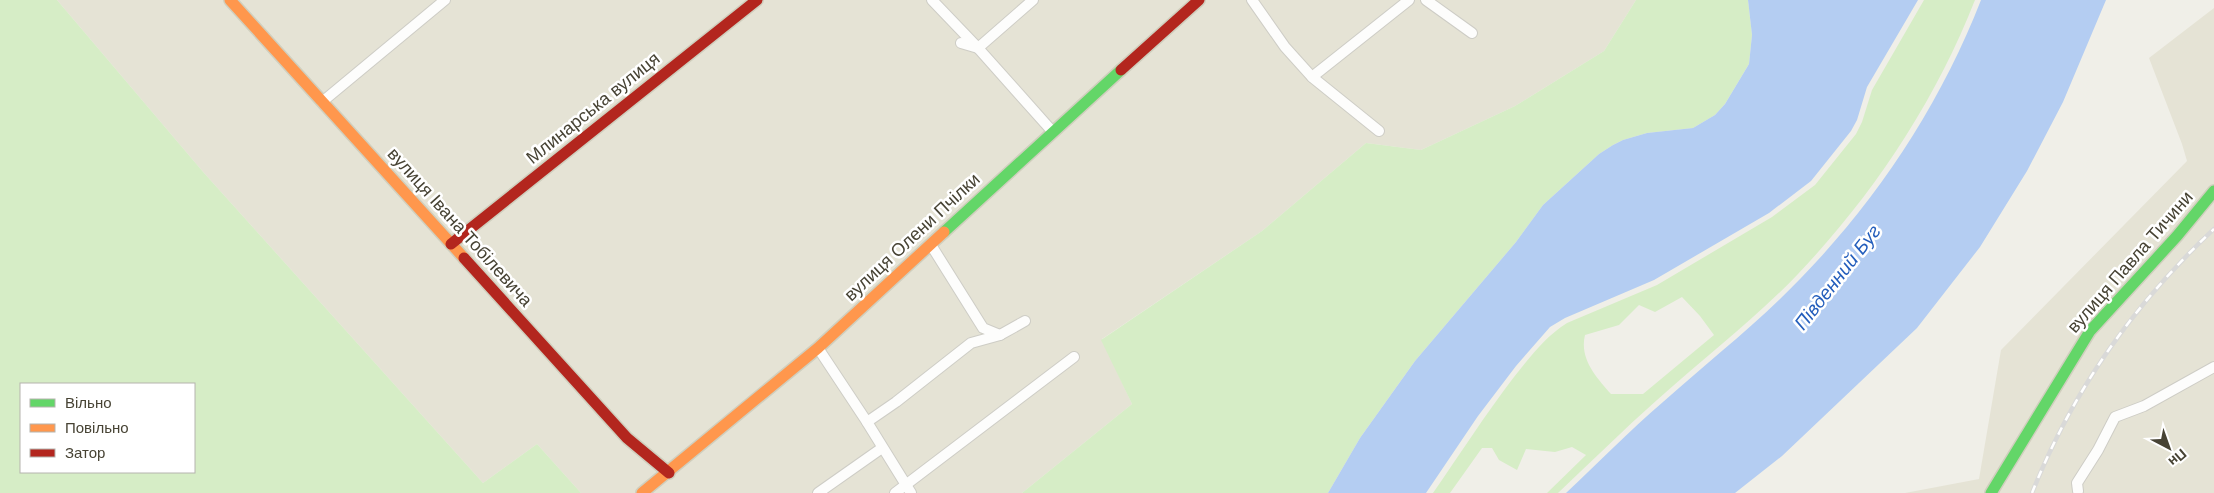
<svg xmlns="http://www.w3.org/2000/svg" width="2214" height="493" viewBox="0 0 2214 493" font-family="Helvetica,sans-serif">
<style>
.residential{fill:#e5e3d5}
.green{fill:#d6edc6;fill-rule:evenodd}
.water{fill:#b4cdf2}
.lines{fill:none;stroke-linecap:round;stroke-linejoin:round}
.street-casing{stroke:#cecdc6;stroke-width:12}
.fast-casing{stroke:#d0cfbe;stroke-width:14}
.slow-casing{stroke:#d0cfbe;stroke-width:14}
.jam-casing{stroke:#d0cfbe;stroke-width:14}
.street{stroke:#fdfdfc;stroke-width:10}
.fast{stroke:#63d668;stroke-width:11}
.slow{stroke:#ff974d;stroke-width:11}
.jam{stroke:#b3261e;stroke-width:11}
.rail-casing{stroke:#d9d9d8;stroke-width:4.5}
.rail{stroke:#fff;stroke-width:2.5;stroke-dasharray:8;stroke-linecap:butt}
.labels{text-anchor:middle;stroke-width:5;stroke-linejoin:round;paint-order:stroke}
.street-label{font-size:18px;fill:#474334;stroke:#fff}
.water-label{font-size:19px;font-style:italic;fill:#245ebc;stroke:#fff}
</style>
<rect width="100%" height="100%" fill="#f0efe8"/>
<g class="residential">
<polygon points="57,0 1636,0 1604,51 1515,106 1421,150 1366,143 1262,231 1102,339 1132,404 1022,493 581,493 537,444 483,483 204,173"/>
<polygon points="2214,8 2214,493 1905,493 1979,479 2001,350 2187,161 2182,144 2149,58"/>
</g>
<g class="green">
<path d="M0 0H57L204 173 483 483 537 444 581 493H0ZM21 384H194V472H21Z"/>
<polygon points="1636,0 1748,0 1752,35 1749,64 1725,104 1715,115 1693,128 1647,133 1623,140 1613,145 1599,154 1543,205 1516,242 1415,361 1360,438 1328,493 1022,493 1132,404 1101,340 1262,231 1366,143 1421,150 1515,106 1604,51"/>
<path d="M1924 0H1975C1935 102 1873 195 1798 274 1754 320 1704 358 1657 400 1623 430 1591 462 1558 493H1547L1586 455 1572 447 1555 452 1526 449 1517 470 1499 460 1492 448H1482L1450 493H1433C1460 454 1485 415 1514 377 1530 357 1545 337 1567 323L1657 285 1772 217 1815 185 1856 134 1862 122 1872 90ZM1682 297 1700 316 1714 335 1643 394H1611C1597 378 1579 359 1585 335L1619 325 1639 305 1655 312Z"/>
</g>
<g class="water">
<polygon points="1748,0 1918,0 1867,87 1857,120 1851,131 1811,181 1769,213 1654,280 1565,318 1550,327 1516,366 1478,416 1426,493 1328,493 1360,438 1415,361 1516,242 1543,205 1599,154 1613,145 1623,140 1647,133 1693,128 1715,115 1725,104 1749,64 1752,35"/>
<path d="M1981 0H2106L2063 102 2027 171 1980 247 1917 328 1782 456 1735 493H1566C1598 463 1629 431 1663 402 1709 361 1758 323 1801 278 1878 199 1941 103 1981 0Z"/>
</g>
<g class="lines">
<defs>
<g id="street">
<polyline points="932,0 978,48 1052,131"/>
<polyline points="1252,0 1285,47 1312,77 1379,131"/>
<polyline points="1426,0 1472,33"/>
<polyline points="961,43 978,48 1033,0"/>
<polyline points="1312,77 1409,0"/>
<polyline points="322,102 445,0"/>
<polyline points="931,245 983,328 1000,335"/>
<polyline points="818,348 867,422 911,493"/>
<polyline points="867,422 896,402 971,343 1000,335 1025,321"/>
<polyline points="2078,491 2077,483 2098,450 2115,417 2144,406 2214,367"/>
<polyline points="818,493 882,448"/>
<polyline points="895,493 1074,357"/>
</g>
<g id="fast">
<polyline points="944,232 1121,70"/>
<polyline points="1991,493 2090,331 2177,236 2214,191"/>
</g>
<g id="slow">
<polyline points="230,0 464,258"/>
<polyline points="642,493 818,348 944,232"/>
</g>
<g id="jam">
<polyline points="1121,70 1199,0"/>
<polyline points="451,244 757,0"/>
<polyline points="464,258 627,438 669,473"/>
</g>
</defs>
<use href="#street" class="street-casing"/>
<use href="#fast" class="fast-casing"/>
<use href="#slow" class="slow-casing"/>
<use href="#jam" class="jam-casing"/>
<use href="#street" class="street"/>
<use href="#fast" class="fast"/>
<use href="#slow" class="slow"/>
<use href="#jam" class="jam"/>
<defs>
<path id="rail" d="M2032 493C2073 390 2133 305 2214 229"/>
</defs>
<use href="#rail" class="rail-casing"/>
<use href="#rail" class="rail"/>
</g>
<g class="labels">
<g class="street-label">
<text transform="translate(593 108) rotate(-39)" y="6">Млинарська вулиця</text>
<text transform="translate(460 227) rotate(48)" y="6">вулиця Івана Тобілевича</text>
<text transform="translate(912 237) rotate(-43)" y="6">вулиця Олени Пчілки</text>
<text transform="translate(2130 262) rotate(-49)" y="6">вулиця Павла Тичини</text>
</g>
<g class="water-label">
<text transform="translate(1837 277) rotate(-52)" y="7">Південний Буг</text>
</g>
</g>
<rect x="20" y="383" width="175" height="90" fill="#ffffff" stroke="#b5b4ae"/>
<rect x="30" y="399" width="25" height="8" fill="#63d668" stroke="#b5b4ae"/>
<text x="65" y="408" font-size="15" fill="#474334">Вільно</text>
<rect x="30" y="424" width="25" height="8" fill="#ff974d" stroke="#b5b4ae"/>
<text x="65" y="433" font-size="15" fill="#474334">Повільно</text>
<rect x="30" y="449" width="25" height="8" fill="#b3261e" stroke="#b5b4ae"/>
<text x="65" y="458" font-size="15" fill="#474334">Затор</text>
<g transform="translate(2169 448) rotate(139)" stroke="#ffffff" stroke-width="4" paint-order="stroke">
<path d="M0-4L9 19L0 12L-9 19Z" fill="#474334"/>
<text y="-8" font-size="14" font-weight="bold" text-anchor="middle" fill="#474334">Пн</text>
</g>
</svg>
